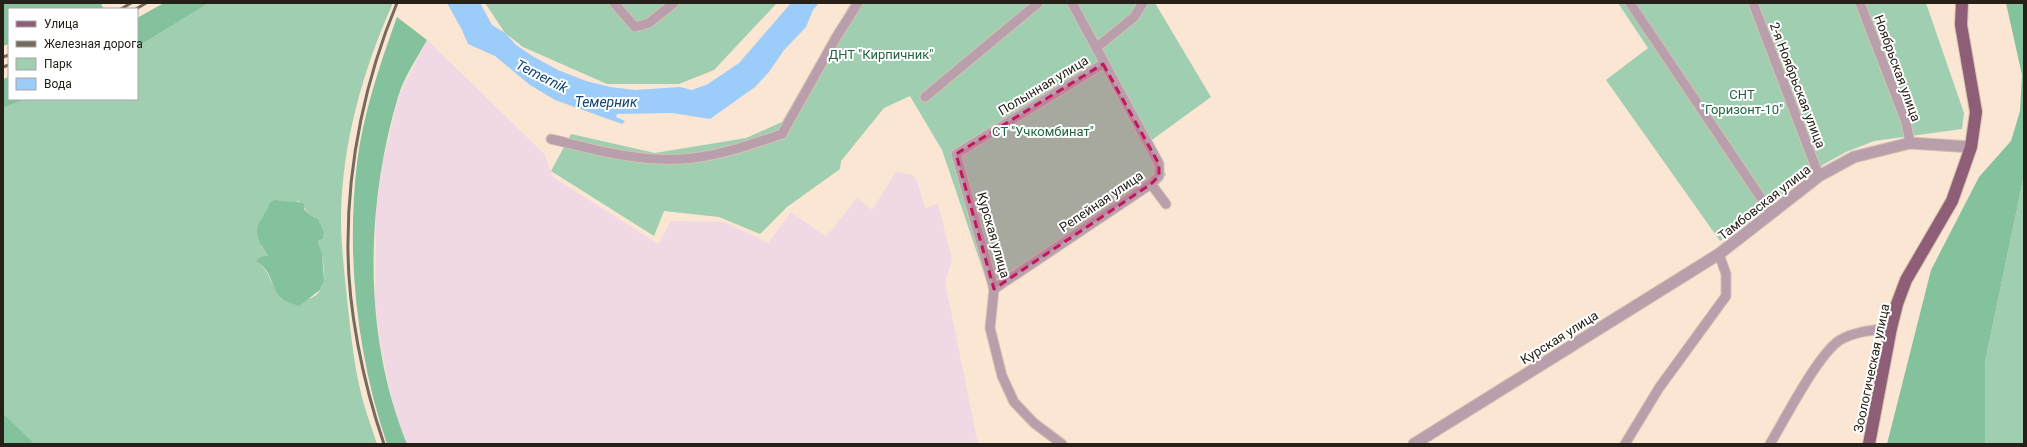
<svg xmlns="http://www.w3.org/2000/svg" width="2027" height="447" viewBox="0 0 2027 447" font-family="Roboto,sans-serif">
<style>
.industrial{fill:#f0d8e4}
.green{fill:#a0ceb1;fill-rule:evenodd}
.forest{fill:#84c29d}
.water{fill:#9bccfa}
.lines{fill:none;stroke-linecap:round;stroke-linejoin:round}
.minor-casing{stroke:#d4c2b2;stroke-width:11}
.tertiary-casing{stroke:#d4c2b2;stroke-width:13}
.primary-casing{stroke:#d4c2b2;stroke-width:14}
.minor{stroke:#b99eab;stroke-width:9}
.tertiary{stroke:#b99eab;stroke-width:11}
.primary{stroke:#8e5e77;stroke-width:12}
.rail{stroke:#756a5e;stroke-width:3}
.marked{fill:#c2185b;fill-opacity:0.2;stroke:#c2185b;stroke-width:3;stroke-dasharray:8 5;stroke-linejoin:round}
.labels{text-anchor:middle;stroke-width:4;stroke-linejoin:round;paint-order:stroke}
.park-label{font-size:13px;fill:#206643;stroke:#fff}
.street-label{font-size:13px;fill:#272019;stroke:#fff}
.water-label{font-size:14px;font-style:italic;fill:#114671;stroke:#fff}
</style>
<rect width="100%" height="100%" fill="#fae6d3"/>
<polygon class="industrial" points="427,40 544,154 553,177 658,244 671,221 724,222 768,243 791,212 826,237 857,198 872,210 896,172 913,175 917,181 925,208 938,204 952,260 945,282 978,444 407,444 396,417 380,344 375,301 376,212 382,165 399,95"/>
<g class="green">
<path d="M209 3H393C363 69 342 144 341 217 341 247 345 278 348 308 351 335 354 363 360 389 364 407 371 426 377 444H35L3 413V108L26 99H137V47ZM271 201 292 203 299 201 309 214 315 217 324 233 323 239 318 241C323 255 331 291 311 298 302 301 290 299 282 299 272 289 271 274 260 264L268 256 261 246V218L265 216Z"/>
<polygon points="485,3 777,3 714,70 679,84 607,84 523,47 505,33"/>
<polygon points="851,3 1155,3 1211,97 1149,142 1166,175 988,285 942,150 910,96 884,108 841,161 840,169 787,207 760,234 719,217 664,211 654,236 551,171 571,134 655,153 746,138 782,122"/>
<polygon points="1618,3 1926,3 1964,113 1962,129 1874,141 1846,152 1824,164 1720,241 1606,80 1648,48"/>
<polygon points="2024,175 2024,444 1985,444 1985,362"/>
</g>
<g class="forest">
<polygon points="3,3 101,3 103,8 9,9 9,44 3,46"/>
<polygon points="164,3 209,3 137,47 137,18"/>
<polygon points="2006,3 2024,3 2024,175 1985,362 1985,444 1887,444 1931,270 1979,177 2011,141 2020,111 2022,75"/>
<path d="M397 17 427 40C417 58 404 77 398 97 365 207 363 336 407 444H387C357 355 346 257 357 163 363 114 380 64 397 17Z"/>
<polygon points="9,77 9,99 26,99 3,108 3,79"/>
<path d="M275 200C285 203 298 200 304 204V209L309 214 318 219 324 233 323 239 318 241 322 254 324 281 320 290 299 306C293 304 286 302 281 298 271 290 274 272 256 261L260 257 268 256C266 252 263 249 261 245 250 223 265 220 270 202Z"/>
<polygon points="3,413 35,444 3,444"/>
</g>
<polygon class="water" points="447,3 480,3 492,25 505,33 516,45 534,57 558,70 586,81 610,87 635,90 680,87 692,90 708,84 739,63 791,3 819,3 813,10 806,27 784,50 769,72 755,87 710,119 672,113 617,114 616,117 625,121 622,124 555,100 530,85 495,56 468,44 462,30"/>
<g class="lines">
<defs>
<g id="minor">
<polyline points="614,3 635,27 649,23 674,3"/>
<polyline points="1630,3 1771,213"/>
<polyline points="1753,3 1819,176"/>
<polyline points="1860,3 1906,122 1910,143"/>
<polyline points="1096,48 1134,17 1143,3"/>
<polyline points="925,97 1038,3"/>
<path d="M551 139C597 150 645 164 693 158 724 154 753 144 782 134L837 36 858 3"/>
<polyline points="1151,184 1166,204"/>
<polyline points="994,289 1151,184 1159,176 1159,164 1072,3"/>
<polyline points="1062,444 1034,423 1014,402 1002,376 990,328 994,289 956,154 1103,64"/>
<polyline points="1625,444 1659,388 1726,296 1726,274 1719,254"/>
<path d="M1770 444C1785 419 1818 354 1840 340 1855 331 1874 330 1891 328"/>
</g>
<polyline id="tertiary" points="1414,444 1719,254 1819,176 1854,157 1910,143 1971,147"/>
<polyline id="primary" points="1869,444 1891,328 1897,304 1906,280 1952,201 1971,147 1976,112 1961,25 1962,3"/>
</defs>
<use href="#minor" class="minor-casing"/>
<use href="#tertiary" class="tertiary-casing"/>
<use href="#primary" class="primary-casing"/>
<use href="#minor" class="minor"/>
<use href="#tertiary" class="tertiary"/>
<use href="#primary" class="primary"/>
<g class="rail">
<polyline points="121,9 131,3"/>
<polyline points="136,9 146,3"/>
<polyline points="3,57 9,55"/>
<polyline points="3,67 9,65"/>
<path d="M384 444C363 383 347 306 348 242 348 161 366 77 397 3"/>
</g>
</g>
<path class="marked" d="M1103 64 1159 164V176L1151 184 994 289 956 154Z"/>
<g class="labels">
<g class="park-label">
<text x="881" y="59">ДНТ "Кирпичник"</text>
<text x="1742" y="99">СНТ<tspan x="1742" dy="15">"Горизонт-10"</tspan></text>
<text x="1043" y="136">СТ "Учкомбинат"</text>
</g>
<g class="street-label">
<text transform="translate(1898 68) rotate(70)" y="5">Ноябрьская улица</text>
<text transform="translate(1043 85) rotate(-31)" y="5">Полынная улица</text>
<text transform="translate(1798 85) rotate(69)" y="5">2-я Ноябрьская улица</text>
<text transform="translate(1101 201) rotate(-34)" y="5">Репейная улица</text>
<text transform="translate(1764 202) rotate(-38)" y="5">Тамбовская улица</text>
<text transform="translate(994 235) rotate(74)" y="5">Курская улица</text>
<text transform="translate(1559 337) rotate(-32)" y="5">Курская улица</text>
<text transform="translate(1871 368) rotate(-78)" y="5">Зоологическая улица</text>
</g>
<g class="water-label">
<text transform="translate(542 76) rotate(27)" y="5">Temernik</text>
<text x="606" y="107">Темерник</text>
</g>
</g>
<rect width="2027" height="447" fill="none" stroke="#272019" stroke-width="8"/>
<rect x="8" y="8" width="130" height="92" fill="#ffffff" stroke="#a9a6a3"/>
<rect x="16" y="21" width="20" height="6" fill="#8e5e77" stroke="#a9a6a3"/>
<text x="44" y="28" font-size="12" fill="#272019">Улица</text>
<rect x="16" y="41" width="20" height="6" fill="#756a5e" stroke="#a9a6a3"/>
<text x="44" y="48" font-size="12" fill="#272019">Железная дорога</text>
<rect x="16" y="58" width="20" height="12" fill="#a0ceb1" stroke="#a9a6a3"/>
<text x="44" y="68" font-size="12" fill="#272019">Парк</text>
<rect x="16" y="78" width="20" height="12" fill="#9bccfa" stroke="#a9a6a3"/>
<text x="44" y="88" font-size="12" fill="#272019">Вода</text>
</svg>
